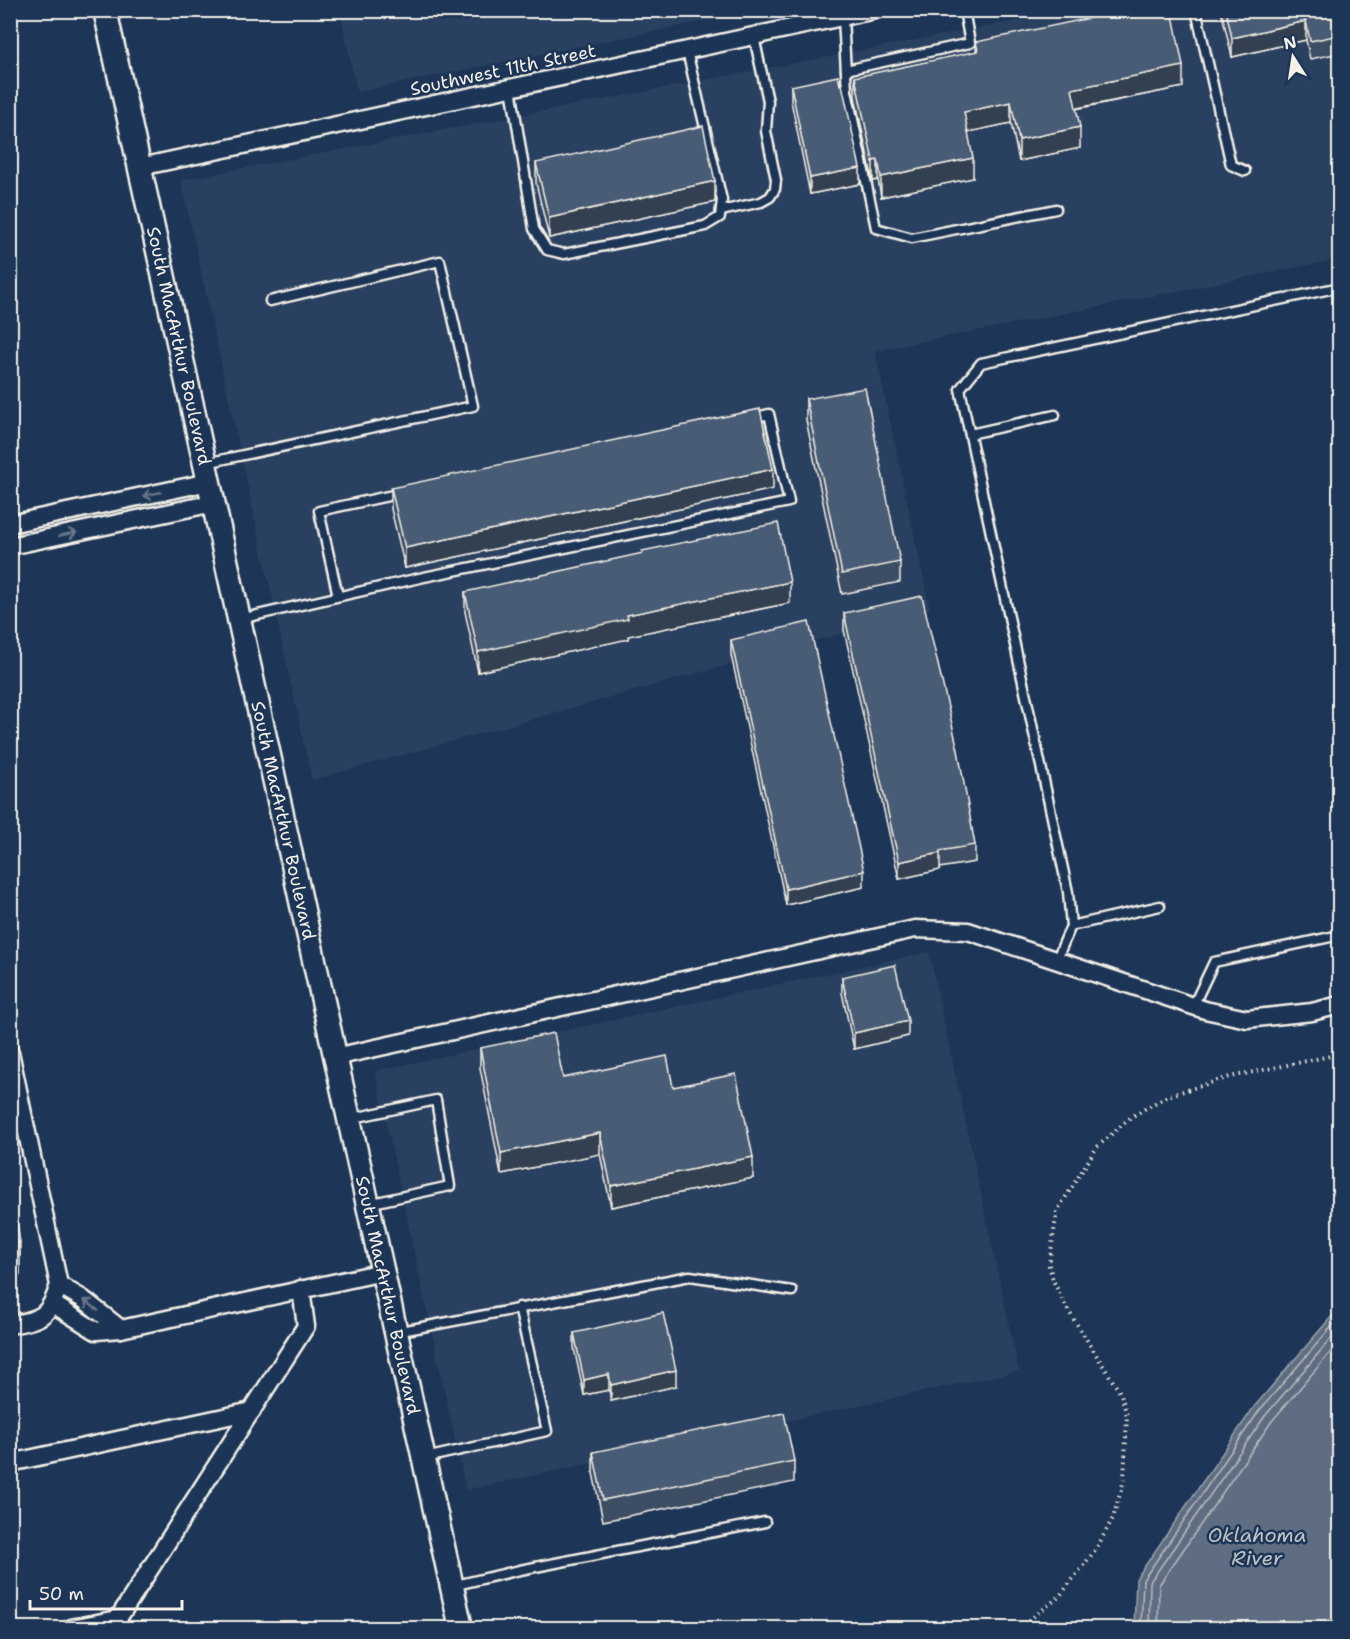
<svg xmlns="http://www.w3.org/2000/svg" width="1350" height="1639" viewBox="0 0 1350 1639" font-family="'Shantell Sans',sans-serif">
<style>
.built{fill:#2a4060}
.water{fill:#5e6d82;stroke:#9aa2ab;stroke-width:1.5}
.lines{fill:none;stroke-linecap:round;stroke-linejoin:round}
.shore{stroke:#b8bcbf;stroke-width:1.5}
.service-casing{stroke:#f4f1e8;stroke-width:13}
.minor-casing{stroke:#f4f1e8;stroke-width:21}
.secondary-casing{stroke:#f4f1e8;stroke-width:27}
.path{stroke:#f4f1e8;stroke-width:4;stroke-dasharray:1.5 4.5;stroke-linecap:butt}
.service{stroke:#1d3557;stroke-width:8}
.minor{stroke:#1d3557;stroke-width:16}
.secondary{stroke:#1d3557;stroke-width:22}
.wall{fill:#3e4e64;stroke:#f4f1e8;stroke-width:1.5}
.shaded-wall{fill:#324051;stroke:#f4f1e8;stroke-width:1.5}
.building{fill:#485b74;stroke:#f4f1e8;stroke-width:1.5}
.oneway{stroke:#68778a}
.labels{text-anchor:middle;stroke-width:5;stroke-linejoin:round;paint-order:stroke}
.street-label{font-size:18px;fill:#f4f1e8;stroke:#1d3557}
.water-label{font-size:20px;font-style:italic;fill:#c0c3c4;stroke:#1d3557}
</style>
<rect width="100%" height="100%" fill="#1d3557"/>
<filter id="ink" filterUnits="userSpaceOnUse"><feTurbulence type="fractalNoise" baseFrequency=".0167" numOctaves="2"/><feDisplacementMap in="SourceGraphic" scale="12" xChannelSelector="R" yChannelSelector="G"/><feConvolveMatrix kernelMatrix="1 2 1 2 8 2 1 2 1" color-interpolation-filters="sRGB"/></filter>
<g filter="url(#ink)">
<g class="built">
<polygon points="340,11 340,10 754,11 357,92"/>
<polygon points="1069,11 1339,11 1339,259 875,351 930,609 312,780 181,180"/>
<polygon points="929,952 1019,1371 466,1490 375,1071"/>
</g>
<polygon class="water" points="1339,1310 1339,1628 1134,1628 1136,1579 1254,1407 1332,1316"/>
<g class="lines">
<g class="shore">
<polyline points="1141,1628 1143,1580 1259,1411 1340,1317"/>
<polyline points="1149,1628 1150,1582 1265,1416 1340,1328"/>
<polyline points="1158,1628 1159,1585 1272,1421 1340,1341"/>
</g>
<defs>
<g id="service">
<polyline points="1089,10 1094,10"/>
<polyline points="1196,10 1231,165 1245,171"/>
<polyline points="843,17 847,91 876,228 912,238 1056,209"/>
<polyline points="846,70 970,43 964,10"/>
<polyline points="511,88 534,229 547,250 564,254 705,226 720,217 722,200 687,51"/>
<polyline points="721,211 761,202 770,197 775,189 776,180 766,131 768,101 754,37"/>
<polyline points="970,434 1055,415"/>
<polyline points="206,463 473,406 440,261 270,301"/>
<polyline points="338,596 319,511 402,493"/>
<polyline points="240,619 424,577 789,502 769,414 752,418"/>
<polyline points="1071,926 1160,906"/>
<polyline points="1056,961 1071,926 1068,892 960,389 981,363 1340,287"/>
<polyline points="1193,1006 1214,962 1340,935"/>
<polyline points="349,1119 436,1100 450,1186 368,1204"/>
<polyline points="396,1332 690,1276 792,1291"/>
<polyline points="425,1458 547,1431 519,1307"/>
<polyline points="452,1586 520,1570 765,1522"/>
</g>
<g id="minor">
<polyline points="140,167 875,10"/>
<polyline points="10,524 209,482"/>
<polyline points="10,546 214,503"/>
<path d="M10 1052 59 1285C49 1317 42 1319 10 1325"/>
<polyline points="335,1057 915,929 968,931 1205,1010 1247,1019 1312,1012 1340,1005"/>
<polyline points="59,1285 83,1299 121,1329"/>
<polyline points="53,1304 96,1331 121,1329 383,1272"/>
<polyline points="10,1463 252,1411"/>
<polyline points="71,1628 118,1619"/>
<polyline points="112,1628 306,1326 301,1289"/>
</g>
<g id="secondary">
<path id="s1" d="M105 10 461 1628"/>
</g>
</defs>
<use href="#service" class="service-casing"/>
<use href="#minor" class="minor-casing"/>
<use href="#secondary" class="secondary-casing"/>
<polyline class="path" points="1019,1628 1059,1597 1096,1549 1113,1518 1124,1480 1127,1416 1121,1394 1066,1307 1053,1280 1049,1265 1057,1211 1097,1147 1131,1117 1167,1096 1230,1077 1340,1054"/>
<use href="#service" class="service"/>
<use href="#minor" class="minor"/>
<use href="#secondary" class="secondary"/>
</g>
<g class="wall">
<polygon points="1221,10 1340,10 1340,53 1310,59 1306,40 1232,57"/>
<polygon points="976,42 1183,87 1076,109 1080,148 1019,161 1011,123 968,132 973,178 881,197 878,180 873,181 855,97 855,77 976,52"/>
<polygon points="791,86 860,184 810,194 791,101"/>
<polygon points="536,163 715,202 549,238 536,183"/>
<polygon points="806,399 900,562 900,582 842,594 806,420"/>
<polygon points="391,488 773,489 405,568 391,509"/>
<polygon points="465,592 790,603 628,636 628,639 478,672 465,612"/>
<polygon points="844,613 975,845 975,862 940,868 940,870 899,879 844,630"/>
<polygon points="731,640 864,887 786,905 731,655"/>
<polygon points="842,977 908,1036 854,1049 842,993"/>
<polygon points="480,1048 563,1078 673,1087 753,1178 611,1207 600,1154 501,1174 480,1068"/>
<polygon points="574,1333 676,1386 611,1401 609,1390 584,1395 574,1348"/>
<polygon points="593,1452 794,1461 794,1482 603,1521 593,1473"/>
</g>
<g class="shaded-wall">
<polygon points="1306,21 1306,40 1232,57 1232,38"/>
<polygon points="1183,66 1183,87 1072,109 1072,89"/>
<polygon points="1011,102 1011,123 964,133 964,112"/>
<polygon points="1080,127 1080,148 1019,161 1019,140"/>
<polygon points="973,158 973,178 881,197 881,177"/>
<polygon points="878,160 878,180 873,181 873,161"/>
<polygon points="860,168 860,184 810,194 810,178"/>
<polygon points="715,181 715,202 549,238 549,218"/>
<polygon points="773,469 773,489 405,568 405,548"/>
<polygon points="790,582 790,603 628,636 628,639 478,672 478,652 627,615"/>
<polygon points="940,853 940,870 899,879 899,862"/>
<polygon points="864,871 864,887 786,905 786,889"/>
<polygon points="908,1021 908,1036 854,1049 854,1033"/>
<polygon points="600,1133 600,1154 501,1174 501,1153"/>
<polygon points="753,1157 753,1178 611,1207 611,1186"/>
<polygon points="18,1242 20,1242 20,1275 10,1277 10,1257"/>
<polygon points="676,1370 676,1386 611,1401 611,1385"/>
<polygon points="609,1374 609,1390 584,1395 584,1380"/>
</g>
<g class="building">
<polygon points="1128,10 1172,10 1183,66 1072,89 1080,127 1019,140 1011,102 964,112 973,158 881,177 878,160 873,161 855,77 978,51 976,42"/>
<polygon points="1226,10 1340,10 1340,35 1310,41 1306,21 1232,38"/>
<polygon points="838,76 840,85 842,84 860,168 810,178 791,86"/>
<polygon points="703,126 715,181 549,218 536,163"/>
<polygon points="865,388 900,562 842,574 806,399"/>
<polygon points="760,409 773,469 405,548 391,488"/>
<polygon points="778,523 790,582 627,615 628,619 478,652 465,592 643,553 642,551"/>
<polygon points="922,596 958,750 975,845 940,851 940,853 899,862 844,613"/>
<polygon points="809,622 864,871 786,889 731,640"/>
<polygon points="895,965 908,1021 854,1033 842,977"/>
<polygon points="554,1033 563,1078 667,1056 673,1087 736,1074 753,1157 611,1186 600,1133 501,1153 480,1048"/>
<polygon points="11,1210 13,1217 16,1217 20,1242 18,1242 20,1255 10,1257"/>
<polygon points="663,1313 676,1370 611,1385 609,1374 584,1380 574,1333"/>
<polygon points="784,1413 794,1461 603,1500 593,1452"/>
</g>
<defs><path id="oneway-shaft" d="M-6 0H5M1.5-3L5.5 0L1.5 3" fill="none" stroke-width="1.6" stroke-linecap="round" stroke-linejoin="round" transform="scale(1.5)"/></defs>
<g class="oneway">
<use href="#oneway-shaft" transform="translate(152 494) rotate(168)"/>
<use href="#oneway-shaft" transform="translate(68 534) rotate(-12)"/>
<use href="#oneway-shaft" transform="translate(91 1305) rotate(-142)"/>
</g>
</g>
<g class="labels">
<g class="street-label">
<text transform="translate(503 70) rotate(-12)" y="6">Southwest 11th Street</text>
<text dy="6" stroke="none"><textPath href="#s1" startOffset="344">South MacArthur Boulevard</textPath></text>
<text dy="6" stroke="none"><textPath href="#s1" startOffset="830">South MacArthur Boulevard</textPath></text>
<text dy="6" stroke="none"><textPath href="#s1" startOffset="1316">South MacArthur Boulevard</textPath></text>
</g>
<g class="water-label">
<text x="1257" y="1542">Oklahoma<tspan x="1257" dy="23">River</tspan></text>
</g>
</g>
<rect width="1350" height="1639" fill="none" stroke="#1d3557" stroke-width="36"/>
<rect x="18" y="18" width="1314" height="1603" fill="none" stroke="#f4f1e8" stroke-width="2" filter="url(#ink)"/>
<g transform="translate(1293 57) rotate(348)" stroke="#1d3557" stroke-width="4.5" paint-order="stroke">
<path d="M0-4.5L10 22L0 15L-10 22Z" fill="#f4f1e8"/>
<text y="-9" font-size="16" font-weight="bold" text-anchor="middle" fill="#f4f1e8">N</text>
</g>
<path d="M30 1600v9h152v-9" fill="none" stroke="#f4f1e8" stroke-width="3"/>
<text x="39" y="1600" font-size="18" fill="#f4f1e8" stroke="#1d3557" stroke-width="4.5" paint-order="stroke">50 m</text>
</svg>
